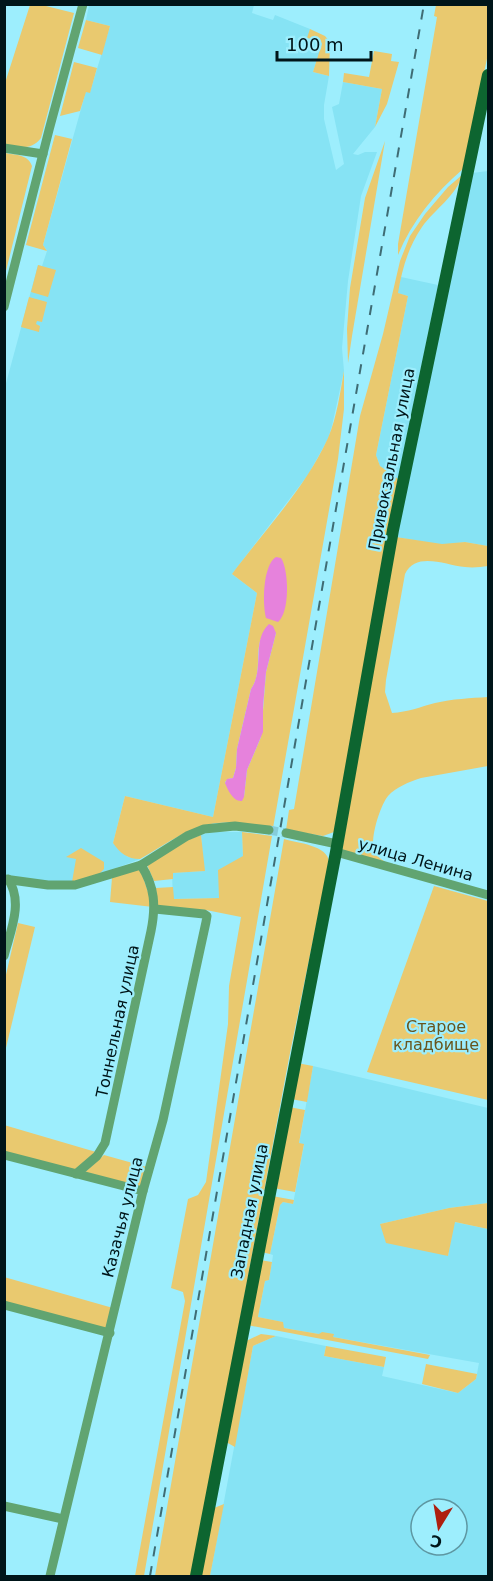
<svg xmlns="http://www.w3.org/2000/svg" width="493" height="1581" viewBox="0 0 493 1581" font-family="'DejaVu Sans',sans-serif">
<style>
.built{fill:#86e3f4;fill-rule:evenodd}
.green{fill:#e9c96f;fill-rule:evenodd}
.water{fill:#e682dc}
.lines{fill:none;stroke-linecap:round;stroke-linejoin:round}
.minor-tunnel{stroke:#85cddb;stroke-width:9;stroke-dasharray:9 4.5;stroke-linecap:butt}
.minor{stroke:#61a471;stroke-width:9}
.major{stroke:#0d6530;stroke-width:12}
.rail{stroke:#3f6c74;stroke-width:2;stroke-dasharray:10 10;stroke-linecap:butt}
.labels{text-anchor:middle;stroke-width:4.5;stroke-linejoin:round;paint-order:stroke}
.street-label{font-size:16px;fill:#001519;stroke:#9deefd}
.park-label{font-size:16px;fill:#68551d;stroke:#9deefd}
</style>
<rect width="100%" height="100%" fill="#9deefd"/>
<g class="built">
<polygon points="89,5 254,5 252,13 273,20 275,15 310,29 308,38 323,43 313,72 329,76 324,105 324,119 336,170 344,164 332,107 339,104 343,82 382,89 375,127 353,154 358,155 365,152 377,152 361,196 348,281 342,348 344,371 332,426 328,439 308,475 232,574 257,593 213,817 125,796 113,843 128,857 140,859 93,877 62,883 5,877 5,387 38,265 42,266 47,251 43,245 86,91 90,92 110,26 86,20"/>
<polygon points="488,171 488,546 465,542 442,545 396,537 472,173"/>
<polygon points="401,277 438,285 398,479 380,466 376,455 408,296 397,293"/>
<polygon points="214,832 242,832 243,856 219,898 173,899 172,873 204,871 201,835"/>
<path d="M313 1066 488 1108V1203L449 1208 380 1224 448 1256 454 1222 488 1229V1576H210L253 1346 276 1336 326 1346 324 1356 384 1367 382 1376 458 1393 476 1379 479 1363 333 1337V1335L319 1334 284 1328 282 1322 258 1317 265 1281 269 1280 272 1262 273 1255 270 1254 280 1205 283 1202 293 1204 304 1145 299 1144ZM421 1509H457V1545H421Z"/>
</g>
<g class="green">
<path d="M30 5H42L74 13 41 138C31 151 19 147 5 145V83Z"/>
<path d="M436 5H488V54L463 169C435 193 412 221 398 255V244L437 17 434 16Z"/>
<polygon points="86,20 110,26 102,55 78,48"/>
<polygon points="310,29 325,36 330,42 329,76 313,72 322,43 307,38"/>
<polygon points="374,51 392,54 391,61 399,62 387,104 375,127 382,89 343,82 344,73 369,77"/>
<polygon points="74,62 97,68 90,93 86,92 80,111 60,116"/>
<polygon points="55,135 72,139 43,245 47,251 26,245"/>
<polygon points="385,141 352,336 348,363 347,329 350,288 365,198"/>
<path d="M5 153C15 155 28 154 32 166L5 275Z"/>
<path d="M462 175C457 195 434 210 422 227 408 247 402 270 398 293L408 296 376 455 380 466 398 479 334 832 323 836 286 830 289 810 294 809 360 416 383 334 400 261 410 236 425 214 448 187Z"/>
<polygon points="38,265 56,270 48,297 31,292"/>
<polygon points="29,297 47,302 42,322 37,321 36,324 40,326 39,332 21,327"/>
<path d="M344 371V409L338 459 273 828C254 825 235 821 216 823 188 827 163 846 140 859 127 859 120 853 113 843L125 796 213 817 257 593 232 574C264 531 306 487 328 438 337 417 340 393 344 371ZM276 633 266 672 261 737 247 770 244 797 230 792 225 782 228 779 233 778 236 768 237 749 251 689C263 672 254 653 262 636Z"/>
<path d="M396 537 442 544 465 542 488 546V566C481 567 473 568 465 567 445 565 416 551 405 574L386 680 385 692 392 713C408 712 420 707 435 703 452 699 471 698 488 697V766L421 778C409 782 396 787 388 796 380 806 370 838 374 850 376 856 382 860 387 863L342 850Z"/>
<polygon points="242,832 272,836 144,1576 135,1576 185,1301 183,1292 171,1288 188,1199 198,1195 206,1182 228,1024 229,986 241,917 206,910 157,907 156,888 173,887 174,899 219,898 218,870 243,856"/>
<polygon points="201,835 205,871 173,873 173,879 154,881 147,865 185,841"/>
<path d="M284 839C297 843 328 845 329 862L289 1058 192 1576H155Z"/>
<polygon points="81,848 104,862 104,869 98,875 72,882 76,859 66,857"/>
<polygon points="140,868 153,907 110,902 112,878"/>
<polygon points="434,886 488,901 488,1100 367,1072"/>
<polygon points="18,923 35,927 5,1052 5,979"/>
<polygon points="297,1063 313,1066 307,1102 291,1099"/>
<polygon points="289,1107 305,1110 299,1143 304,1144 295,1192 273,1188"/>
<polygon points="4,1125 96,1152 75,1171 5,1152"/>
<polygon points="104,1155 147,1167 141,1188 84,1173"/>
<polygon points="272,1196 294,1200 293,1204 283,1202 280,1205 270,1254 261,1252"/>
<polygon points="488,1203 488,1229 455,1222 448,1256 386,1243 380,1224 449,1208"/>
<polygon points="260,1260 272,1262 269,1280 265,1281 258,1317 283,1322 284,1328 319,1334 322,1332 334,1334 333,1337 430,1355 428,1359 247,1325"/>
<polygon points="4,1277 113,1308 108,1329 5,1302"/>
<polygon points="261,1334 276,1336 253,1346 235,1447 226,1442 246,1341"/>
<polygon points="326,1346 386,1357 384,1367 324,1356"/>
<polygon points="426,1364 477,1374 476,1379 458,1393 422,1384"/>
<polygon points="224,1504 210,1576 200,1576 214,1508"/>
</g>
<g class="water">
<path d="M276 557 281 558C289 570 290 612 278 622L266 618C262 603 263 565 276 557Z"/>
<path d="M269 624 273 626 276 633 266 672 263 707V732L247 770 244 797 242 801C233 802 228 790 225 783L227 779 233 778 236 768 237 749 251 689C265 669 251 641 269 624Z"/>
</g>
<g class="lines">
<polyline class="minor-tunnel" points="269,830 286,833"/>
<g class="minor">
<polyline points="4,148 43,154"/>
<polyline points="4,307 49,130 83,4"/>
<polyline points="286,833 337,844"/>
<polyline points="336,852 488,895"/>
<polyline points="4,879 48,885 75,885 141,865 187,836 204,829 235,826 269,830"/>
<path d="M4 956C10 932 24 902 8 879"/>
<polyline points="4,1155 143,1191"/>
<path d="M76 1174 97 1156 105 1143 151 931C156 906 155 887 141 865"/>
<polyline points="4,1305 110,1333"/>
<polyline points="4,1506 63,1519"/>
<polyline points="50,1576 143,1191 163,1120 206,922 207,916 204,914 155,909"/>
</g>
<polyline class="major" points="196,1576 336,852 393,530 488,75"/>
<polyline class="rail" points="150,1576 424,4"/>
</g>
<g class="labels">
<g class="street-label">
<text transform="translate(391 459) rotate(-79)" y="6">Привокзальная улица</text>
<text transform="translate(416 859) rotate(16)" y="6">улица Ленина</text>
<text transform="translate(117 1021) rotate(-78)" y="6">Тоннельная улица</text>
<text transform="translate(249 1211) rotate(-79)" y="6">Западная улица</text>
<text transform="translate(122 1217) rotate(-76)" y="6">Казачья улица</text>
</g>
<g class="park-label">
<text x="436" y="1032">Старое<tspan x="436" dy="18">кладбище</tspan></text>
</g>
</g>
<rect width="493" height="1581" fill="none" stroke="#001519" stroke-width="12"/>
<g transform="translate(439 1527) rotate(191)"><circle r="28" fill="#9deefd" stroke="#5e97a2" stroke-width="1.5"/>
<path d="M0-4.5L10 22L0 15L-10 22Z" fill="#ae1f0f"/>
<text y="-9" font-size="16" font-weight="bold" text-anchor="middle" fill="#001519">С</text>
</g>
<path d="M277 51v9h94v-9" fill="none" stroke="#001519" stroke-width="3"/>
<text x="286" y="51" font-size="18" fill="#001519" stroke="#9deefd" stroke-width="4.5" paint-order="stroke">100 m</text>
</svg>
